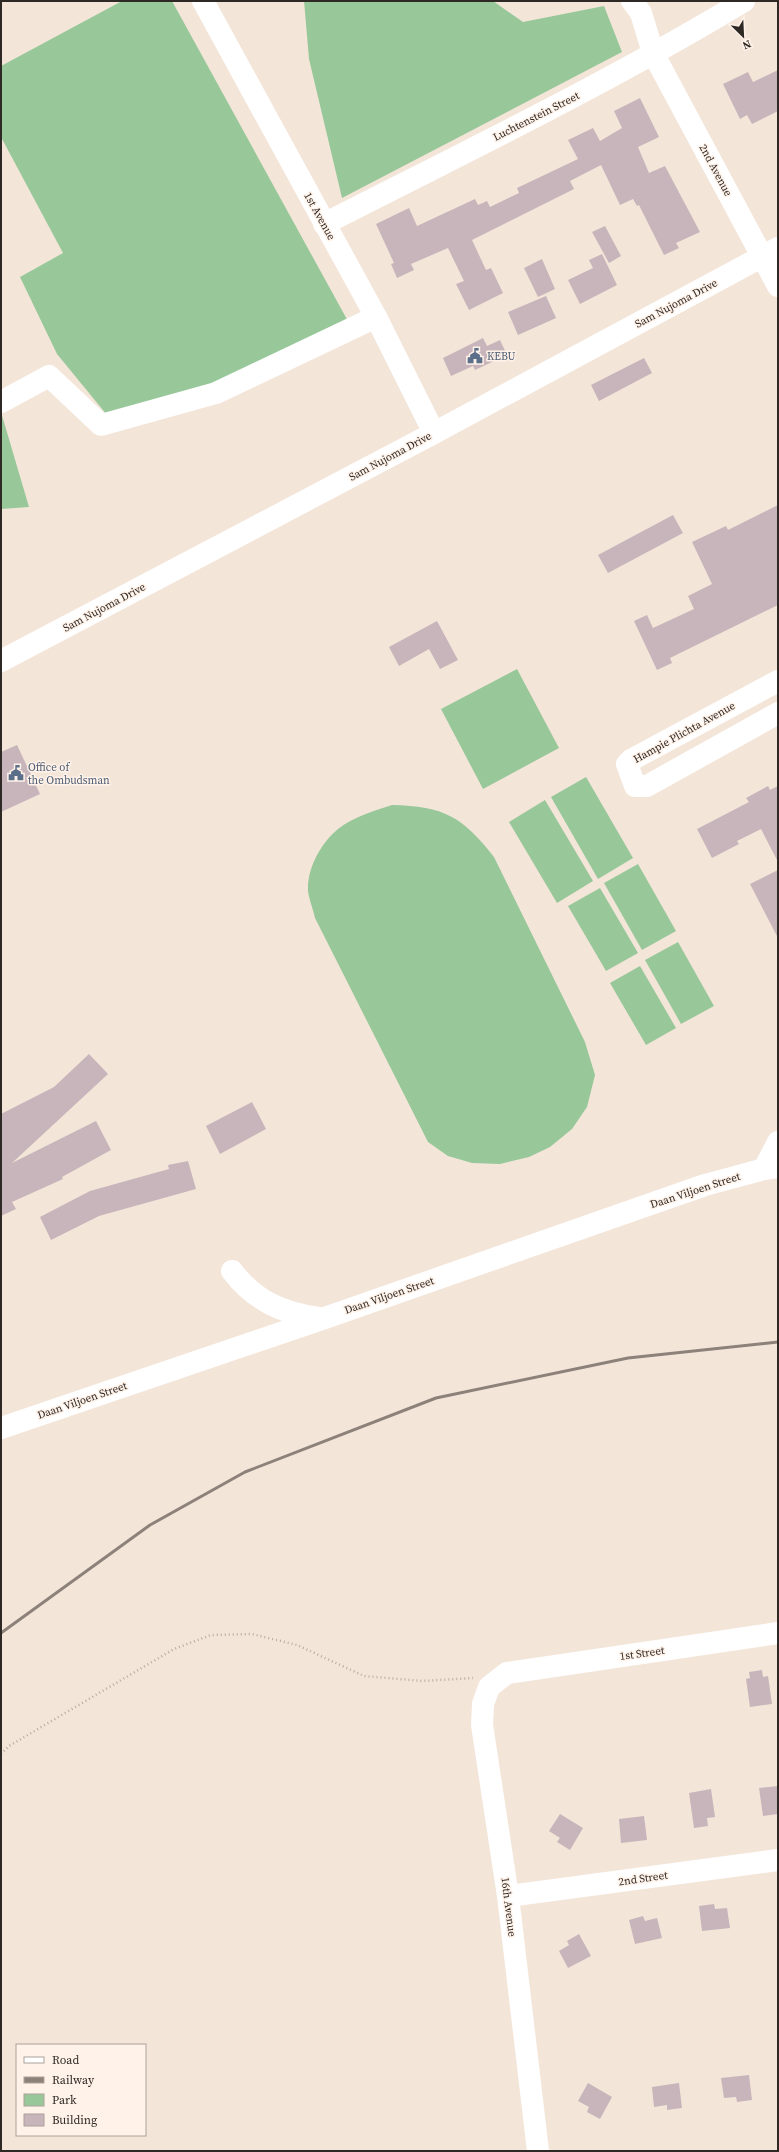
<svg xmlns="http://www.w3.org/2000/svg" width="779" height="2152" viewBox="0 0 779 2152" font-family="'Source Serif 4',serif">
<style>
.green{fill:#98c89a}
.building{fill:#c7b5bb}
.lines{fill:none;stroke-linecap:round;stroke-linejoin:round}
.path{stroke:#b8aca2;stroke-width:2.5;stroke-dasharray:1 3;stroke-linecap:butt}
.minor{stroke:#fff;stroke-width:22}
.major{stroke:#fff;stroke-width:22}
.rail{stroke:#8c827a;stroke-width:3}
.labels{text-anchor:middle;stroke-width:3;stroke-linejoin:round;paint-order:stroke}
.street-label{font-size:11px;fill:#2f2925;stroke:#fff2e9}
.service-label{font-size:11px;fill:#4e5e75;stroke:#fff2e9;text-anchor:start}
</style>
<rect width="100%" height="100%" fill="#f4e5d9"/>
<g class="green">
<polygon points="122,1 172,1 349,323 203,391 107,415 57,354 20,277 63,253 1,137 1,66"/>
<polygon points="304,1 493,1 523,22 604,6 622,52 342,198 309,59"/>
<polygon points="1,412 29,507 1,509"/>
<polygon points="517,669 559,748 483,789 441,709"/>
<polygon points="586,777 633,858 598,879 551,797"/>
<polygon points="545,800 593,881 557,903 509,822"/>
<path d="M392 805C444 806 463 817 494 857L585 1042 595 1075 587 1107 572 1129 550 1147 529 1157 500 1164 472 1163 448 1156 428 1142 315 918C313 909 309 899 308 891 307 868 321 843 338 829 353 817 374 811 392 805Z"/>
<polygon points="638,864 676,931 642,950 604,883"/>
<polygon points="600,888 638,953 606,971 568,906"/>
<polygon points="678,942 714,1006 681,1024 645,960"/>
<polygon points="640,966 676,1028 646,1045 610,983"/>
</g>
<g class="building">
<polygon points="778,70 778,111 752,124 747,115 740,119 723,84 748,72 753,82"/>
<polygon points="640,98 659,137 638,147 649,173 665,166 700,232 676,243 679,248 664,255 639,205 637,206 633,199 620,205 601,165 570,181 574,189 472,240 486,270 491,268 503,293 469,310 456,284 464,281 448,248 411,264 414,270 397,278 391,264 394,263 376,224 409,208 417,226 475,199 478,205 487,201 490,207 519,193 517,188 578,159 568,140 593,128 600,141 622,128 614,111"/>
<polygon points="605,226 621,256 609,263 592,232"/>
<polygon points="602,254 617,285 580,304 568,280 593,268 589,260"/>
<polygon points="542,259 555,289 538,297 524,268"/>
<polygon points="546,296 556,318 518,335 508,312"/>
<polygon points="483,338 487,346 500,340 507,355 475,370 473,366 451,376 443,358"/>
<polygon points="644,358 652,373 599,401 591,385"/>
<polygon points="778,505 778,605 670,658 672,663 657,670 634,621 647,615 653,628 694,609 688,596 712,584 692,542 726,526 728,530"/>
<polygon points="673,515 683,533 608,573 598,555"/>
<polygon points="437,621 458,660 440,669 429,649 399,666 389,647"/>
<polygon points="17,745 40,794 1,812 1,752"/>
<polygon points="768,786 770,790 778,786 778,862 761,829 737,841 739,844 712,858 697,829 749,802 746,798"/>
<polygon points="778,870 778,938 750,884"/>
<polygon points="89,1054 108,1074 12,1163 96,1121 111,1150 62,1177 63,1179 12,1202 16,1209 1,1216 1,1114 54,1087"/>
<polygon points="252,1102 266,1129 220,1154 206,1126"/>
<polygon points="188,1161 196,1189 99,1216 51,1240 40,1217 90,1191 169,1169 168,1165"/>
<polygon points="762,1670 763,1677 768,1676 772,1704 750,1707 746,1679 750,1678 749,1672"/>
<polygon points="778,1786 778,1814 763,1816 759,1788"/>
<polygon points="711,1789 715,1817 707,1818 708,1826 694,1828 689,1793"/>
<polygon points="560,1814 583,1828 570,1850 557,1842 560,1838 549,1831"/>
<polygon points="644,1816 647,1840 621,1843 619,1819"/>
<polygon points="714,1904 715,1909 727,1908 730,1928 702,1931 699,1906"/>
<polygon points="643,1916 645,1921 657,1918 662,1938 635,1944 629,1920"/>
<polygon points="579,1934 591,1956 568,1968 559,1951 569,1945 567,1941"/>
<polygon points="749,2075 752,2100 737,2102 736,2097 724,2098 721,2078"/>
<polygon points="588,2083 612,2097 600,2119 587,2112 589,2107 578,2101"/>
<polygon points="679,2083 682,2108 667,2110 667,2105 654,2107 652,2087"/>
</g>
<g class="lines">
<polyline class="path" points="1,1754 9,1746 174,1649 211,1635 252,1634 297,1645 364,1676 422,1681 473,1678"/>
<g class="minor">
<polyline points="203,1 376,317 434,433"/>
<polyline points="632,1 641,13 653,53 778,286"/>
<path d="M324 224C465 152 608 83 744 1"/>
<polyline points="1,402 49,376 101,425 216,393 376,317"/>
<polyline points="778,681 631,760 627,764 635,786 647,786 778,713"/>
<polyline points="764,1169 778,1142"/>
<path d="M232 1271C255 1301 282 1313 319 1318"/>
<polyline points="1,1428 322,1319 705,1185 764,1169 778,1167"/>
<polyline points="508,1896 778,1860"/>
<polyline points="538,2151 508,1896 482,1725 483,1704 489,1687 507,1673 778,1633"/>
</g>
<polyline class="major" points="1,661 434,433 778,248"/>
<polyline class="rail" points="1,1633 150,1525 245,1472 436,1398 628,1358 778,1342"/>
</g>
<defs>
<symbol id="civic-bare" viewBox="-9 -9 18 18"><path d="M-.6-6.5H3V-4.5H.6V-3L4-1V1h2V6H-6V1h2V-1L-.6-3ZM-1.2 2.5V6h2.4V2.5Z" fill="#5c6f8a" stroke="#fff2e9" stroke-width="2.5" paint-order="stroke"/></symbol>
</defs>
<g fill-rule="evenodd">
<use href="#civic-bare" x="464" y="345" width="22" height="22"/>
<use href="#civic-bare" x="5" y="762" width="22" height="22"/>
</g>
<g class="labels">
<g class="street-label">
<text transform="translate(536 116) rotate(-27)" y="4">Luchtenstein Street</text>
<text transform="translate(716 170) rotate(62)" y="4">2nd Avenue</text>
<text transform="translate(320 216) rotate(61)" y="4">1st Avenue</text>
<text transform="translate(676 303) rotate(-28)" y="4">Sam Nujoma Drive</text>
<text transform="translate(390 456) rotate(-28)" y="4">Sam Nujoma Drive</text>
<text transform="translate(104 607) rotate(-28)" y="4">Sam Nujoma Drive</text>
<text transform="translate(684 732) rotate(-29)" y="4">Hampie Plichta Avenue</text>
<text transform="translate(695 1190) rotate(-18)" y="4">Daan Viljoen Street</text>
<text transform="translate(389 1295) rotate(-19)" y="4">Daan Viljoen Street</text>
<text transform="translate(82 1400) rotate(-19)" y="4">Daan Viljoen Street</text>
<text transform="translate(642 1653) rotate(-8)" y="4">1st Street</text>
<text transform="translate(643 1878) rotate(-8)" y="4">2nd Street</text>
<text transform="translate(509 1907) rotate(83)" y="4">16th Avenue</text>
</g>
<g class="service-label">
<text x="487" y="360">KEBU</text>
<text x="28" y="771">Office of<tspan x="28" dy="13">the Ombudsman</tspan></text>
</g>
</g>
<rect width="779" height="2152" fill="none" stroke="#2f2925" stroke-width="4"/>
<rect x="16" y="2044" width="130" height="92" fill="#fff2e9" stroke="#aca29b"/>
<rect x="24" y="2057" width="20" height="6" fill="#ffffff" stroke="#aca29b"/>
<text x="52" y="2064" font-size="12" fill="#2f2925">Road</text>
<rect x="24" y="2077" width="20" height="6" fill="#8c827a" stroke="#aca29b"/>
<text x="52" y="2084" font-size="12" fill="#2f2925">Railway</text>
<rect x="24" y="2094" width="20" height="12" fill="#98c89a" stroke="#aca29b"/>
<text x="52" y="2104" font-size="12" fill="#2f2925">Park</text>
<rect x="24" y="2114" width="20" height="12" fill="#c7b5bb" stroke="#aca29b"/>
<text x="52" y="2124" font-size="12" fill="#2f2925">Building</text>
<g transform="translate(743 36) rotate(156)" stroke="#fff2e9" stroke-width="3" paint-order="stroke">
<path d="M0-3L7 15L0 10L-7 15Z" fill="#2f2925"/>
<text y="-6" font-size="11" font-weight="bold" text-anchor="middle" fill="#2f2925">N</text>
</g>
</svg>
